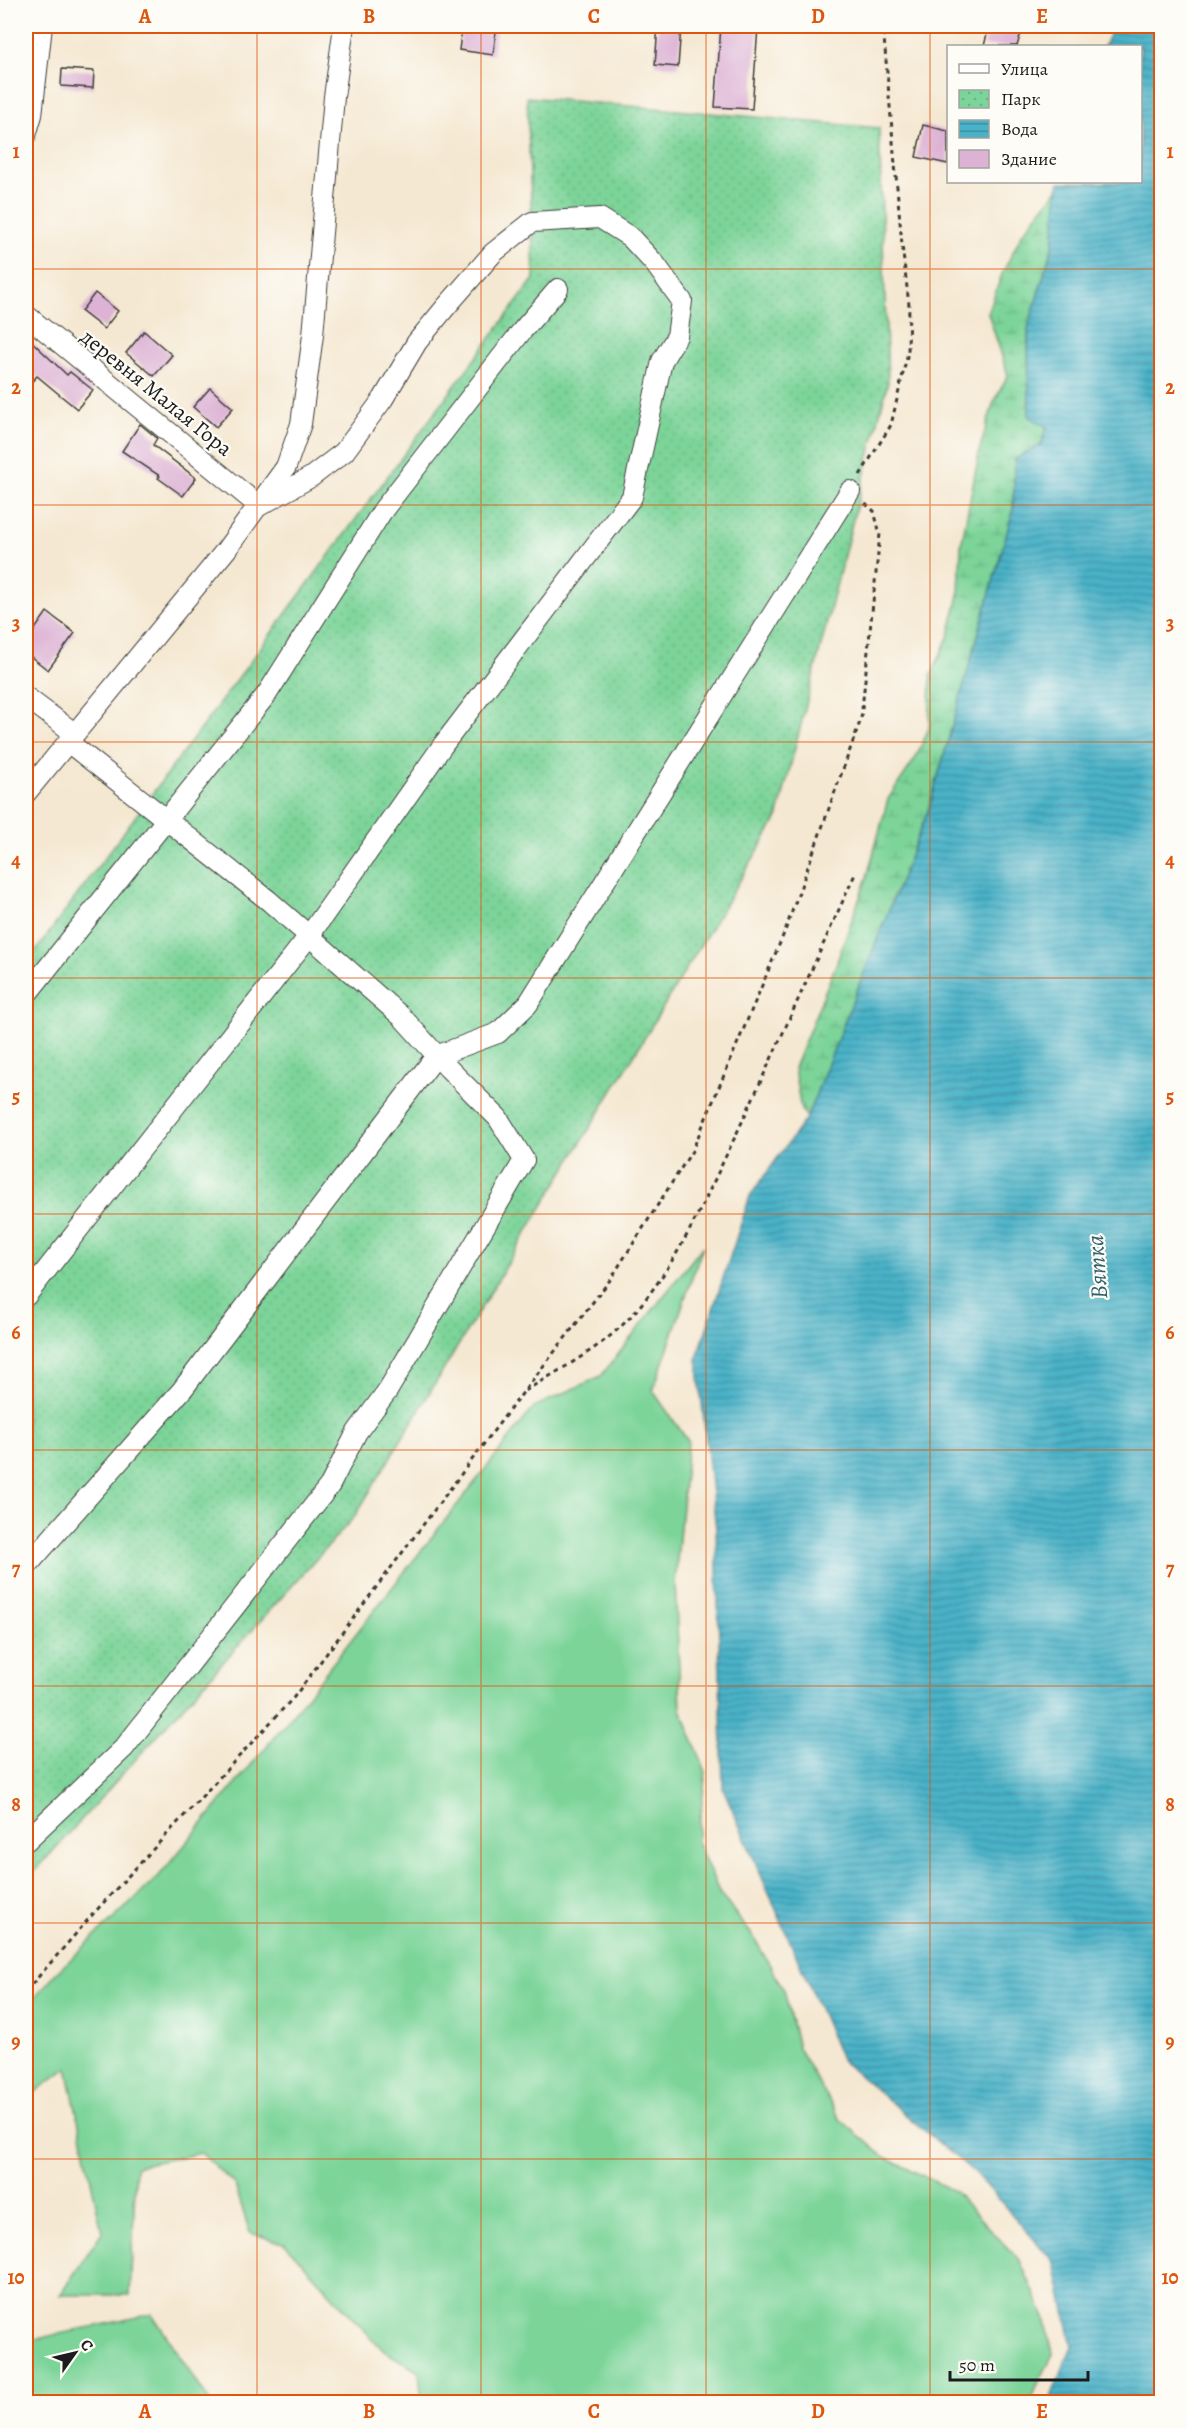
<svg xmlns="http://www.w3.org/2000/svg" width="1187" height="2428" viewBox="0 0 1187 2428" font-family="Alegreya,serif">
<style>
.grass{fill:#7bd499;stroke:#4c785a;stroke-width:1.5}
.wetland{fill:url(#wetland-marsh);stroke:#4c785a;stroke-width:1.5}
.park{fill:url(#park-dots);stroke:#4c785a;stroke-width:1.5}
.water{fill:url(#water-rules);stroke:#336772;stroke-width:1.5}
.building{fill:#ddb3d5}
.lines{fill:none;stroke-linecap:round;stroke-linejoin:round}
.minor-casing{stroke:#3d3b37;stroke-width:22}
.path{stroke:#3d3b37;stroke-width:3;stroke-dasharray:4.5 4.5;stroke-linecap:butt}
.minor{stroke:#fff;stroke-width:20}
.grid{fill:none;stroke:#de560d;stroke-width:1.5;stroke-opacity:0.55}
.labels{text-anchor:middle;stroke-width:4.5;stroke-linejoin:round;paint-order:stroke}
.street-label{font-size:22px;fill:#1c1c1c;stroke:#fdfcf7}
.water-label{font-size:24px;font-style:italic;fill:#316069;stroke:#fdfcf7}
.neatline{fill:none;stroke:#de560d;stroke-width:2}
.grid-label{font-size:20px;text-anchor:middle;font-weight:bold;fill:#de560d}
</style>
<defs>
<pattern id="wetland-marsh" width="20" height="14" patternUnits="userSpaceOnUse" patternTransform="scale(1.5)"><rect width="20" height="14" fill="#7bd499"/><path d="M1 5h8M5 5V1M11 12h8M15 12V8" fill="none" stroke="#6ab583"/></pattern>
<pattern id="park-dots" width="8" height="8" patternUnits="userSpaceOnUse" patternTransform="scale(1.5)"><rect width="8" height="8" fill="#7bd499"/><path d="M2 2h.1M6 6h.1" fill="none" stroke="#6ab583" stroke-width="1.8" stroke-linecap="round"/></pattern>
<pattern id="water-rules" width="6" height="5" patternUnits="userSpaceOnUse" patternTransform="scale(1.5)"><rect width="6" height="5" fill="#4ab2c8"/><path d="M0 2.5h6" fill="none" stroke="#3d90a2"/></pattern>
</defs>
<rect width="100%" height="100%" fill="#fdfcf7"/>
<filter id="ink" filterUnits="userSpaceOnUse"><feTurbulence type="fractalNoise" baseFrequency=".0167" numOctaves="2"/><feDisplacementMap in="SourceGraphic" scale="12" xChannelSelector="R" yChannelSelector="G"/><feConvolveMatrix kernelMatrix="1 2 1 2 8 2 1 2 1" color-interpolation-filters="sRGB"/></filter>
<filter id="wash" filterUnits="userSpaceOnUse"><feTurbulence type="fractalNoise" baseFrequency=".008" numOctaves="4" result="noise"/><feDisplacementMap in="SourceGraphic" scale="24" xChannelSelector="R" yChannelSelector="G"/><feGaussianBlur stdDeviation="1.35" result="paint"/><feColorMatrix in="noise" values="0 0 0 0 0 0 0 0 0 0 0 0 0 0 0 0 0 1.4 0 .05"/><feComposite in="paint" operator="in"/></filter>
<g filter="url(#wash)">
<rect width="100%" height="100%" fill="#f5e8d2"/>
<g class="grass">
<polygon points="703,1246 653,1391 688,1441 675,1583 681,1709 706,1772 697,1842 720,1894 753,1936 784,1990 798,2048 840,2119 883,2156 954,2191 1020,2261 1045,2317 1053,2354 1029,2402 422,2402 419,2372 383,2350 284,2243 250,2233 235,2185 201,2153 136,2166 130,2295 60,2295 102,2232 67,2068 26,2099 26,2008 55,1974 159,1876 285,1724 534,1407 601,1376"/>
<polygon points="152,2314 210,2402 26,2402 26,2341"/>
</g>
<polygon class="wetland" points="1058,189 1053,244 1028,328 1029,417 1047,426 1041,445 1015,459 1013,511 929,808 807,1117 801,1110 794,1068 837,962 867,877 888,799 915,759 929,728 931,676 949,635 959,595 961,546 980,448 993,404 1008,375 988,313 1002,274 1022,234"/>
<polygon class="park" points="527,97 879,128 888,382 777,819 355,1516 26,1881 26,964 534,279"/>
<polygon class="water" points="1113,26 1162,26 1162,2402 1049,2402 1072,2346 1055,2263 977,2175 842,2061 723,1788 716,1529 697,1358 750,1196 807,1117 929,808 1013,511 1015,459 1041,445 1047,427 1029,417 1028,328 1053,244 1059,182 1140,182 1140,46 1104,46"/>
<g id="blocks">
<g class="building">
<polygon points="462,26 496,31 493,55 459,50"/>
<polygon points="658,26 681,26 678,67 655,65"/>
<polygon points="721,26 758,27 752,109 715,107"/>
<polygon points="989,26 1023,26 1017,46 984,46"/>
<polygon points="62,69 94,71 93,88 61,86"/>
<polygon points="923,125 948,131 948,164 916,157"/>
<polygon points="95,293 118,311 104,329 81,311"/>
<polygon points="144,331 172,355 154,376 126,353"/>
<polygon points="26,336 67,375 70,372 93,390 77,409 37,376 26,388"/>
<polygon points="210,388 233,408 216,427 193,407"/>
<polygon points="140,424 157,438 153,445 196,478 183,496 158,478 160,476 122,451"/>
<polygon points="47,612 75,633 48,670 26,653 26,642"/>
</g>
</g>
</g>
<g filter="url(#ink)">
<use href="#blocks" fill-opacity="0" stroke="#3d3b37" stroke-width="1.5"/>
<g class="lines">
<defs>
<g id="minor">
<polyline points="26,135 32,115 42,26"/>
<polyline points="26,315 259,506 311,477 344,452 383,399 417,342 445,308 493,253 532,222 600,218 630,237 655,264 682,301 677,336 662,361 632,497 443,745 309,936 26,1296"/>
<polyline points="26,697 74,733"/>
<polyline points="26,793 226,550 286,467 301,424 313,335 334,97 344,26"/>
<polyline points="26,995 267,694 383,510 521,332 558,289"/>
<polyline points="26,1567 182,1390 436,1056 498,1033 528,1004 850,491"/>
<polyline points="26,1841 124,1748 330,1485 357,1432 388,1390 524,1160 498,1118 448,1068 402,1017 268,900 68,742"/>
</g>
</defs>
<use href="#minor" class="minor-casing"/>
<g class="path">
<polyline points="860,475 891,425 908,352 909,305 902,245 883,26"/>
<path d="M525 1391C562 1368 604 1347 633 1314 679 1262 705 1199 735 1137 776 1049 816 960 856 872"/>
<polyline points="26,1991 93,1914 294,1697 504,1417 610,1280 692,1151 785,931 861,719 880,534 874,511 863,502"/>
</g>
<use href="#minor" class="minor"/>
</g>
</g>
<path class="grid" d="M257 26V2402M481 26V2402M706 26V2402M930 26V2402M26 269H1162M26 505H1162M26 742H1162M26 978H1162M26 1214H1162M26 1450H1162M26 1686H1162M26 1923H1162M26 2159H1162"/>
<g class="labels">
<g class="street-label">
<text transform="translate(157 392) rotate(39)" y="8">деревня Малая Гора</text>
</g>
<g class="water-label">
<text transform="translate(1097 1267) rotate(-94)" y="8">Вятка</text>
</g>
</g>
<rect width="1187" height="2428" fill="none" stroke="#fdfcf7" stroke-width="66"/>
<rect x="947" y="45" width="195" height="138" fill="#fdfcf7" stroke="#a3a29f" stroke-width="1.5"/>
<rect x="959" y="64" width="30" height="9" fill="#ffffff" stroke="#a3a29f" stroke-width="1.5"/>
<text x="1001" y="75" font-size="18" fill="#1c1c1c">Улица</text>
<rect x="959" y="90" width="30" height="18" fill="url(#park-dots)" stroke="#a3a29f" stroke-width="1.5"/>
<text x="1001" y="105" font-size="18" fill="#1c1c1c">Парк</text>
<rect x="959" y="120" width="30" height="18" fill="url(#water-rules)" stroke="#a3a29f" stroke-width="1.5"/>
<text x="1001" y="135" font-size="18" fill="#1c1c1c">Вода</text>
<rect x="959" y="150" width="30" height="18" fill="#ddb3d5" stroke="#a3a29f" stroke-width="1.5"/>
<text x="1001" y="165" font-size="18" fill="#1c1c1c">Здание</text>
<g transform="translate(75 2353) rotate(56)" stroke="#fdfcf7" stroke-width="4.5" paint-order="stroke">
<path d="M0-4.5L10 22L0 15L-10 22Z" fill="#1c1c1c"/>
<text y="-9" font-size="16" font-weight="bold" text-anchor="middle" fill="#1c1c1c">С</text>
</g>
<path d="M950 2371v9h138v-9" fill="none" stroke="#1c1c1c" stroke-width="3"/>
<text x="959" y="2371" font-size="18" fill="#1c1c1c" stroke="#fdfcf7" stroke-width="4.5" paint-order="stroke">50 m</text>
<rect x="33" y="33" width="1121" height="2362" class="neatline"/>
<g class="grid-label">
<text x="145" y="23">A</text>
<text x="369" y="23">B</text>
<text x="594" y="23">C</text>
<text x="818" y="23">D</text>
<text x="1042" y="23">E</text>
<text x="16" y="158">1</text>
<text x="1170" y="158">1</text>
<text x="16" y="394">2</text>
<text x="1170" y="394">2</text>
<text x="16" y="630">3</text>
<text x="1170" y="630">3</text>
<text x="16" y="867">4</text>
<text x="1170" y="867">4</text>
<text x="16" y="1103">5</text>
<text x="1170" y="1103">5</text>
<text x="16" y="1339">6</text>
<text x="1170" y="1339">6</text>
<text x="16" y="1575">7</text>
<text x="1170" y="1575">7</text>
<text x="16" y="1811">8</text>
<text x="1170" y="1811">8</text>
<text x="16" y="2048">9</text>
<text x="1170" y="2048">9</text>
<text x="16" y="2284">10</text>
<text x="1170" y="2284">10</text>
<text x="145" y="2418">A</text>
<text x="369" y="2418">B</text>
<text x="594" y="2418">C</text>
<text x="818" y="2418">D</text>
<text x="1042" y="2418">E</text>
</g>
</svg>
